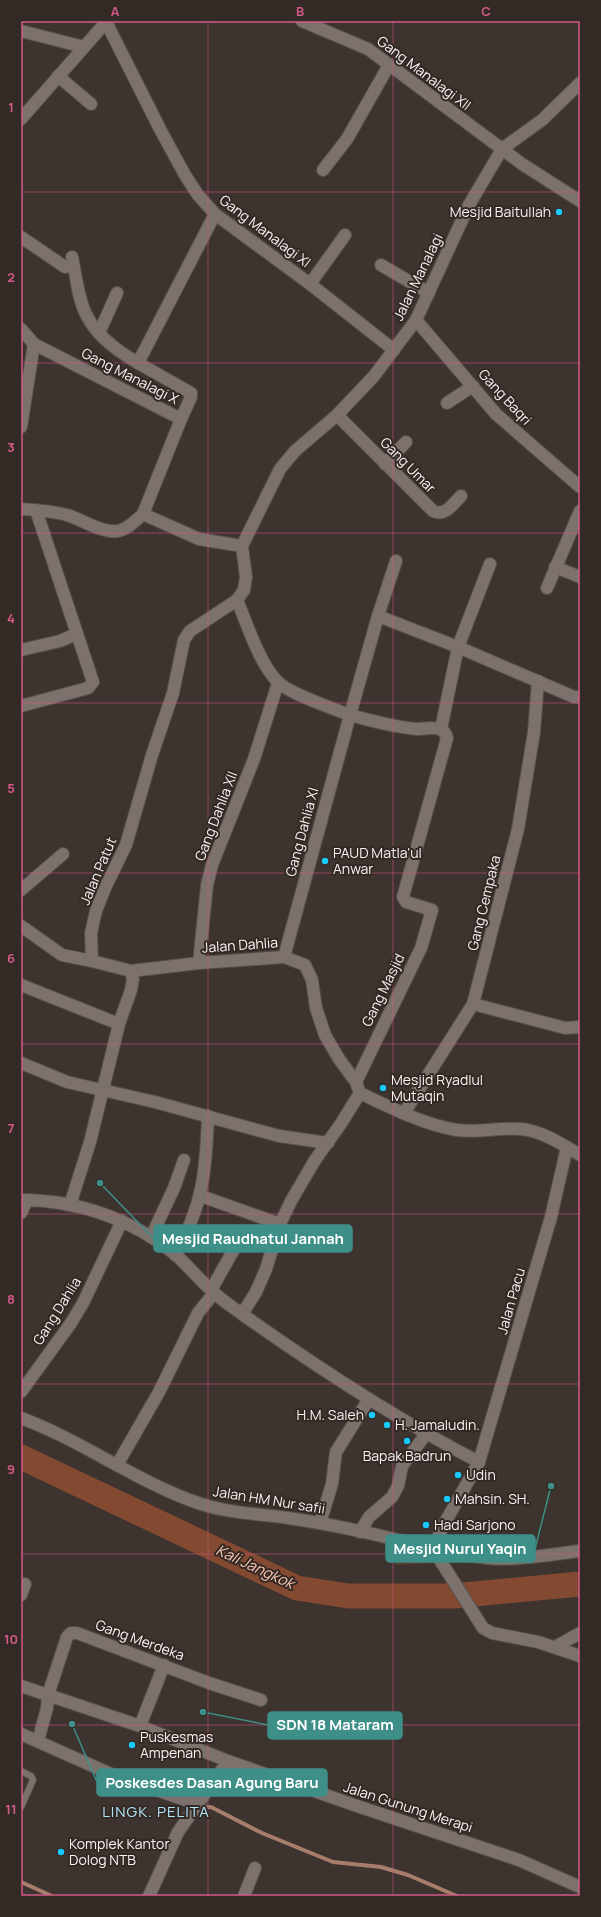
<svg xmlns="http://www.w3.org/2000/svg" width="601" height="1917" viewBox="0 0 601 1917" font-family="Manrope,sans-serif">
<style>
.green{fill:#5e3d2e}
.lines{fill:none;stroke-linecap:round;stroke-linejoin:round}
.stream{stroke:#a77d6b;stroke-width:4}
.river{stroke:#834a31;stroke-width:25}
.lane-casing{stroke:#574f4b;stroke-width:8}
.street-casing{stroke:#574f4b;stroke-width:14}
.lane{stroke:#7c716c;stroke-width:6}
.street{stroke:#7c716c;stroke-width:12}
.grid{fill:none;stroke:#d35a88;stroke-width:1;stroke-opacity:0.55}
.poi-dot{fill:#17cafb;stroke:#332925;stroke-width:1.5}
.labels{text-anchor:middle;stroke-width:4;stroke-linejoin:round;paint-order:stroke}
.street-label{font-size:14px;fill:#faf3f1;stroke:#332925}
.poi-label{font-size:14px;fill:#faf3f1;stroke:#332925;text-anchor:start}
.water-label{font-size:15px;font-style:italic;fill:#fec8b1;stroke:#332925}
.neighbourhood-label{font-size:15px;letter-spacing:1px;fill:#b1e4f9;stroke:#332925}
.leader{fill:none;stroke:#3e8f88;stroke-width:1.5}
.callout-dot{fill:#3e8f88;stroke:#332925;stroke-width:1.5}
.callout{fill:#3e8f88;stroke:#3e8f88;stroke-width:1.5}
.callout-label{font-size:15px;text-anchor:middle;font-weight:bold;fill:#fff}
.neatline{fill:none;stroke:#d35a88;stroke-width:1.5}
.grid-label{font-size:13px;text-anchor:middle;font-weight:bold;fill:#d35a88}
</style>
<rect width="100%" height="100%" fill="#3d332f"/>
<polygon class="green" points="389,1541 429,1553 435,1563 396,1565"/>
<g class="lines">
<g class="stream">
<polyline points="199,1807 211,1807 262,1833 333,1862 381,1867 408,1875 457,1896"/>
<polyline points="21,1882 52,1896"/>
</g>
<polyline class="river" points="21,1457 297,1588 348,1596 453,1596 580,1584"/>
<defs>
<polyline id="lane" points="21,1771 31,1776 33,1780 21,1807"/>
<g id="street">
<polyline points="302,21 368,49 522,164 580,201"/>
<polyline points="106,22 161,131 185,175 198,195 215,214 310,284 394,350"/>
<polyline points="21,31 84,47"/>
<polyline points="58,76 91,104"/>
<polyline points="21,119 107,21"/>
<polyline points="323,170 347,139 389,65"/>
<polyline points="21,237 65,267"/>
<path d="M72 257C76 275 78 300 87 316 97 337 119 352 138 363"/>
<polyline points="381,265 429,293"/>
<polyline points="310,284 345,235"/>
<polyline points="416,320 496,414 580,487"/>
<polyline points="21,329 34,344 181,419 143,514"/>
<polyline points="99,333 117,293"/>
<polyline points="447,403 473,386"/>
<path d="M337 415 433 511C445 517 453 504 461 496"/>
<polyline points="181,419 191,397 191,393 138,363 215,214"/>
<polyline points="21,427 34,344"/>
<polyline points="385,464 406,442"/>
<path d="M21 509C36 510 53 511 67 515 83 520 101 533 118 531 128 529 135 521 143 514L199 539 242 546"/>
<polyline points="555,567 580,577"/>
<polyline points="547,588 580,511"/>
<path d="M237 600C247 624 260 665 278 682 288 693 334 709 350 715L284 957"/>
<polyline points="378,616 396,561"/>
<polyline points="21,650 60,641 76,634"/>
<polyline points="21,706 88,688 93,682 36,510"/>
<polyline points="441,729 458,647 490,564"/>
<polyline points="21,890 63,854"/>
<polyline points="21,926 62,955 92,961"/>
<polyline points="199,963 207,885 212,865 254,759 278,683"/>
<polyline points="131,971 199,963 284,957 305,965 312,980 316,1008 325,1035 339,1059 356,1082 358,1088"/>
<polyline points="21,985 119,1024"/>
<polyline points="473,1004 565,1028 580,1027"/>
<polyline points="21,1063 67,1082 155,1102 279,1136 328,1143"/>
<path d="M356 1082 421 948 432 910 406 902 403 897 447 738C446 734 445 732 442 730 434 726 425 729 417 729 394 727 372 721 350 715L378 616 458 647 574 697H580"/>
<polyline points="404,1113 473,1004 518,829 534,732 538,681"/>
<polyline points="201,1196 280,1224"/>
<path d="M21 1200C78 1200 132 1219 176 1255 188 1266 199 1279 211 1290 220 1299 231 1306 242 1314L256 1292 266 1269 280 1224 291 1201 315 1160 340 1125 360 1093C389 1107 425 1125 457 1130 478 1133 500 1127 521 1129 542 1131 562 1144 580 1155"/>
<polyline points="70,1205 90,1142 119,1024 131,990 133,979 131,971 92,961 91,933 96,911 105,888 126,845 152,755 173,693 184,640 190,631 237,600 244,590 246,577 242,546 280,469 295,451 337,415 374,376 416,320 469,205 502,149 542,120 580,83"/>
<polyline points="21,1213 27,1200"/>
<polyline points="151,1237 174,1188 184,1160"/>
<path d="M175 1255C203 1206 206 1171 208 1116"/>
<polyline points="211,1290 233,1251"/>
<path d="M242 1314C318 1368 396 1419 479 1462"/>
<polyline points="21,1392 71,1323 83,1303 122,1221"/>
<path d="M21 1418C83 1441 138 1483 201 1504 229 1513 259 1514 288 1518 336 1525 385 1536 433 1549"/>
<polyline points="117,1465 159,1392 198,1313 214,1293"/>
<polyline points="320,1523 332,1484 336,1452 369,1399"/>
<polyline points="360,1532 369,1517 392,1497 398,1486 402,1466 426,1434"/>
<path d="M435 1542C486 1569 526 1557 580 1551"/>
<polyline points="433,1549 443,1526 479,1462 551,1217 567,1147"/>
<polyline points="433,1549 483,1628 492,1633 538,1642 580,1656"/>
<polyline points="21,1595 25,1584"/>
<polyline points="555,1647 580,1633"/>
<polyline points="21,1686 140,1726 228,1761 360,1807 519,1860 580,1887"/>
<polyline points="140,1726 164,1665"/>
<polyline points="21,1734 113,1775 197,1804"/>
<polyline points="38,1741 47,1708 48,1695 67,1637 71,1633 77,1633 209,1683 261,1700"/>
<polyline points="149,1896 178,1832 228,1761"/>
<polyline points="244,1896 255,1868"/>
</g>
</defs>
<use href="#lane" class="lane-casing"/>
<use href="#street" class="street-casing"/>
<use href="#lane" class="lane"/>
<use href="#street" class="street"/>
</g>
<path class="grid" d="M208 21V1896M393 21V1896M21 192H580M21 363H580M21 533H580M21 703H580M21 873H580M21 1044H580M21 1214H580M21 1384H580M21 1554H580M21 1725H580"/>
<g class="poi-dot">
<circle cx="559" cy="212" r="4"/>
<circle cx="325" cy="861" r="4"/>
<circle cx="383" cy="1088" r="4"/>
<circle cx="372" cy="1415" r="4"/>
<circle cx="387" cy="1425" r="4"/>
<circle cx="407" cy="1441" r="4"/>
<circle cx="458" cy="1475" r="4"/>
<circle cx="447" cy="1499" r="4"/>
<circle cx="426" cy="1525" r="4"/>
<circle cx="132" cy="1745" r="4"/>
<circle cx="61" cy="1852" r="4"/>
</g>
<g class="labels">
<g class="street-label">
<text transform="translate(424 73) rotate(37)" y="5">Gang Manalagi XII</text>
<text transform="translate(265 231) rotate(37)" y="5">Gang Manalagi XI</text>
<text transform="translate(418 277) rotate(-64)" y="5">Jalan Manalagi</text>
<text transform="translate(130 376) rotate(27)" y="5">Gang Manalagi X</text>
<text transform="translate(505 397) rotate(47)" y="5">Gang Baqri</text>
<text transform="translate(408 465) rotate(45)" y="5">Gang Umar</text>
<text transform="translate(216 816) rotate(-69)" y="5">Gang Dahlia XII</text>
<text transform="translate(302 832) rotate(-75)" y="5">Gang Dahlia XI</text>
<text transform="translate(98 871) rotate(-67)" y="5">Jalan Patut</text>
<text transform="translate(484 903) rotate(-76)" y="5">Gang Cempaka</text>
<text transform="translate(240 945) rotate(-4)" y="5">Jalan Dahlia</text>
<text transform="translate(383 990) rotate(-64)" y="5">Gang Masjid</text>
<text transform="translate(511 1301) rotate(-74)" y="5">Jalan Pacu</text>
<text transform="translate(57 1311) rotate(-58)" y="5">Gang Dahlia</text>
<text transform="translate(269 1500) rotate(9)" y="5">Jalan HM Nur safii</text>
<text transform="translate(140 1640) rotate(20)" y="5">Gang Merdeka</text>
<text transform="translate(408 1807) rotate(18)" y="5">Jalan Gunung Merapi</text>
</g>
<g class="poi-label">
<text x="551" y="217" text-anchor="end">Mesjid Baitullah</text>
<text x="333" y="858">PAUD Matla'ul<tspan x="333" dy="16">Anwar</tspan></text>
<text x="391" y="1085">Mesjid Ryadlul<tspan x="391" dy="16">Mutaqin</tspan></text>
<text x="364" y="1420" text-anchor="end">H.M. Saleh</text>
<text x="395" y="1430">H. Jamaludin.</text>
<text x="407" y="1461" text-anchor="middle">Bapak Badrun</text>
<text x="466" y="1480">Udin</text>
<text x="455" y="1504">Mahsin. SH.</text>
<text x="434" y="1530">Hadi Sarjono</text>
<text x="140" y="1742">Puskesmas<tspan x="140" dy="16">Ampenan</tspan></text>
<text x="69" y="1849">Komplek Kantor<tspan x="69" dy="16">Dolog NTB</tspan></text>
</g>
<g class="water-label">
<text transform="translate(255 1567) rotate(25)" y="5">Kali Jangkok</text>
</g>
<g class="neighbourhood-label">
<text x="156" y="1817">LINGK. PELITA</text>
</g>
</g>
<path class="leader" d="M100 1183L154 1239M551 1486L535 1549M203 1712L268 1725M72 1724L97 1782"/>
<g class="callout-dot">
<circle cx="100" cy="1183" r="4"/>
<circle cx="551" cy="1486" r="4"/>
<circle cx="203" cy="1712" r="4"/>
<circle cx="72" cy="1724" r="4"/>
</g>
<g class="callout">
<rect x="154" y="1225" width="198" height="27" rx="4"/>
<rect x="386" y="1535" width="149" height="27" rx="4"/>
<rect x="268" y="1712" width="134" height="27" rx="4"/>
<rect x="97" y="1769" width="230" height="27" rx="4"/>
</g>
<g class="callout-label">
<text x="253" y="1244">Mesjid Raudhatul Jannah</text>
<text x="460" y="1554">Mesjid Nurul Yaqin</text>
<text x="335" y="1730">SDN 18 Mataram</text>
<text x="212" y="1788">Poskesdes Dasan Agung Baru</text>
</g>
<rect width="601" height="1917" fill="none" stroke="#332925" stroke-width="44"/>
<rect x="22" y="22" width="557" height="1873" class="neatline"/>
<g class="grid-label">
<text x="115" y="16">A</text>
<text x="300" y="16">B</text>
<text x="486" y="16">C</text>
<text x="11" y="112">1</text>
<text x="11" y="282">2</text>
<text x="11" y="452">3</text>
<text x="11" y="623">4</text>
<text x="11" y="793">5</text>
<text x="11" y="963">6</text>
<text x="11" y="1133">7</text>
<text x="11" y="1304">8</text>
<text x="11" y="1474">9</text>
<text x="11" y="1644">10</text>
<text x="11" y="1814">11</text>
</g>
</svg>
